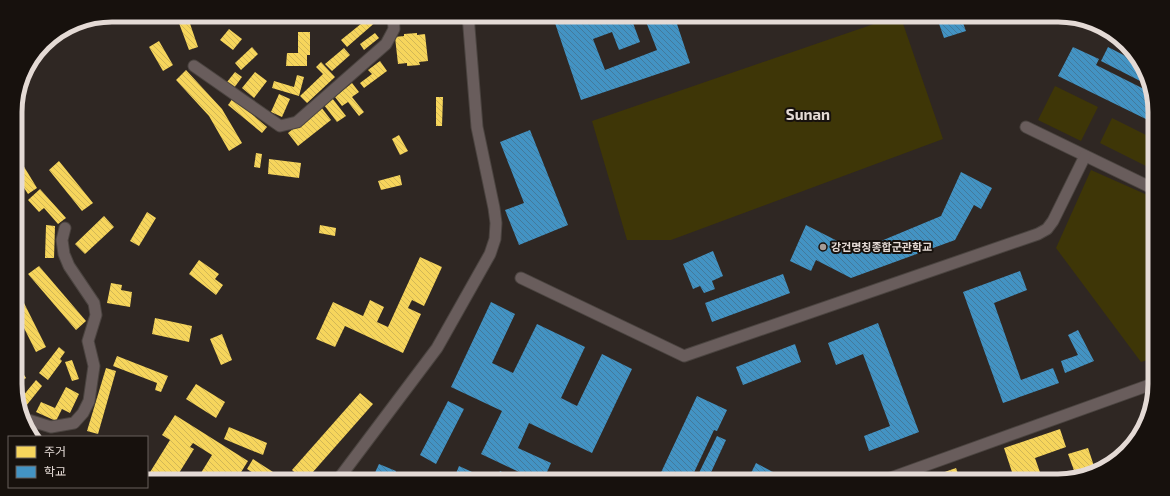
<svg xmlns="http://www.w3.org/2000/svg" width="1170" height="496" viewBox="0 0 1170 496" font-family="'Exo 2','Noto Sans KR',sans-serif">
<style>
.green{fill:#3e3607}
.homes{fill:url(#homes-back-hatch)}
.schools{fill:url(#schools-back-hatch);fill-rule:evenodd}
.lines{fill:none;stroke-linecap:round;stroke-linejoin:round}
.street-casing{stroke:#4b4440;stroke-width:13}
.street{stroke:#695d5c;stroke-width:11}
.poi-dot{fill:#a59b97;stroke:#17110d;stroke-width:1.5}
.labels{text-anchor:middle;stroke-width:4;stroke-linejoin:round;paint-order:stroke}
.poi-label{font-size:11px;font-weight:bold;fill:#e4dad5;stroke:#17110d;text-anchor:start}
.district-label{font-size:15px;font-weight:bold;fill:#e4dad5;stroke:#17110d}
.rim{fill:none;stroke:#e4dad5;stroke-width:5}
</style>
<defs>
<pattern id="homes-back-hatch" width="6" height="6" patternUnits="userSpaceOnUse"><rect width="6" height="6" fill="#f6d55c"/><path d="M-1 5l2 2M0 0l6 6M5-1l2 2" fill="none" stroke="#d2b756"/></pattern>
<pattern id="schools-back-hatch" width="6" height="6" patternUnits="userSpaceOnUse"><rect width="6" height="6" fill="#4393c3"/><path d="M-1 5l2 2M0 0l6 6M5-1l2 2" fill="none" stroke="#437a9c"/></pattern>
</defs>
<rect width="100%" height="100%" fill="#2f2723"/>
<g class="green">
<polygon points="900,15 943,139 671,240 627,240 592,121"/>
<polygon points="1055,86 1098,107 1081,141 1038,120"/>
<polygon points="1112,118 1154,139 1154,161 1150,168 1100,143"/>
<polygon points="1091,170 1154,198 1155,358 1141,362 1056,248"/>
</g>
<g class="homes">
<polygon points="176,15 187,15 198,47 189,50"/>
<polygon points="372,15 374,15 378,20 347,47 341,40"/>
<polygon points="229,29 242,39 233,50 220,40"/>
<polygon points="298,32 310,32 310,55 307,55 307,66 286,66 287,53 298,53"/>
<polygon points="375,33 379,38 364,50 360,44"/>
<polygon points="417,33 417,35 425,34 428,61 419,62 420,65 407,66 407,63 398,64 395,37 404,36 404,34"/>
<polygon points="159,41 173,65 163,71 149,47"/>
<polygon points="252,47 258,54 241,70 235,63"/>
<polygon points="344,48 350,55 332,71 325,64"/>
<polygon points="380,61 387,71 364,88 360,83 372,74 368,70"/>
<polygon points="321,62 335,77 307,103 300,96 323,74 316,67"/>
<polygon points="186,70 222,109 242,143 229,151 209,116 176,80"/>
<polygon points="235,72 242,77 234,88 227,82"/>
<polygon points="255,72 267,81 254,98 242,88"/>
<polygon points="297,75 304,77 299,96 272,88 274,81 294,87"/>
<polygon points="352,83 359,92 352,97 364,112 359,116 348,102 342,106 335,97"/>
<polygon points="279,94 290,99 282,117 271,112"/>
<polygon points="436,97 443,97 442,126 436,126"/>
<polygon points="233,98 267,127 262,133 228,105"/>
<polygon points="332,98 346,116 337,122 324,105"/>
<polygon points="321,107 331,120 298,146 288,133"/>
<polygon points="399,135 408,151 400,155 392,139"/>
<polygon points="256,153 262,154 260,168 254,167"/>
<polygon points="269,159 301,163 299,178 268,174"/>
<polygon points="59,161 93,203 82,211 49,170"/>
<polygon points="23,165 37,188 28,194 15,174 15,170"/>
<polygon points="400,175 402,185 381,190 378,181"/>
<polygon points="40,189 66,218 58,224 44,208 39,212 28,200"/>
<polygon points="147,212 156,218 139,246 130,241"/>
<polygon points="104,216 114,227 85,254 75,244"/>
<polygon points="46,225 55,226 54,258 45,258"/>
<polygon points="320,225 336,228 335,236 319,233"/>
<polygon points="420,257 442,267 424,306 412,300 408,308 421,314 403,353 345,326 335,347 316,339 333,302 363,316 370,300 384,307 377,322 388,327"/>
<polygon points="199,260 219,274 215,279 223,285 216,295 189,274"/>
<polygon points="39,266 86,321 76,330 28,274"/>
<polygon points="111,283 122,285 121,290 132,292 130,307 107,303"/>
<polygon points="16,287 46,347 36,352 16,312"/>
<polygon points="155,318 192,326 189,342 152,334"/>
<polygon points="222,334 232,360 221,365 210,339"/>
<polygon points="59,347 65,352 60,359 62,361 48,380 39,373"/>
<polygon points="117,356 168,376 161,392 155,390 157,383 113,366"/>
<polygon points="72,360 79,379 72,381 65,362"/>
<polygon points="16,362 26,378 16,385"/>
<polygon points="106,368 116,371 98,434 87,431"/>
<polygon points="36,380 42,386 22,411 18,402"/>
<polygon points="196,384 225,402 216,418 186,399"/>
<polygon points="66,387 79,394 70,413 62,409 56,421 36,412 41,402 55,408"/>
<polygon points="360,393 373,404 305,481 292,470"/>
<polygon points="175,415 248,461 238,477 230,472 224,481 196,481 212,455 193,443 190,447 194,449 174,481 147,481 147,477 170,440 162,435"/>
<polygon points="229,427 267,443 263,455 224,439"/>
<polygon points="1060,429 1066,447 1035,458 1043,481 1015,481 1004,448"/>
<polygon points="1088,448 1095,469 1076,476 1068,454"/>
<polygon points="253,459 287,481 266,481 247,469"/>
<polygon points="956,468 961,481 919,481"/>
</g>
<g class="schools">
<path d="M579 15H674L690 63 581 100 555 23ZM645 19 657 50 605 70 593 39 612 32 619 50 640 42 633 23Z"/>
<polygon points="936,15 960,15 966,31 944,38"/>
<polygon points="1073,47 1099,59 1096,65 1148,91 1150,89 1154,99 1154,123 1058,76"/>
<polygon points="1108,47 1139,63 1148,85 1101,61"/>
<polygon points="530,130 568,225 519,245 505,210 524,203 500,142"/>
<polygon points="961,172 992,188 981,209 974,205 955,240 851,278 816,260 811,271 790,261 806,225 857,251 941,216"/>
<polygon points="713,251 723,276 712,281 715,289 704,293 700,286 693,289 683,264"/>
<polygon points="1020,271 1027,290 994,303 1021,380 1053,368 1059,383 1003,403 963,292"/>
<polygon points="783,274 790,293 712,322 705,303"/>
<polygon points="491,302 515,314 492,363 513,373 537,324 585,347 561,398 577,406 602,354 632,369 592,453 529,423 518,448 551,463 543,481 538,481 481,454 502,411 451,387"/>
<polygon points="878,323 919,432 869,451 864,436 890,426 863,354 836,365 828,343"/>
<polygon points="1078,330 1094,361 1065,373 1061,361 1078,355 1068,335"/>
<polygon points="795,344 801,362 743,385 736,367"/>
<polygon points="697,396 727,410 717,431 714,430 690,481 657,481"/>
<polygon points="448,401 464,409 436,464 420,455"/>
<polygon points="717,436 726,440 707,481 695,481"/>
<polygon points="756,463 773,472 769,479 766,478 765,481 747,481"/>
<polygon points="379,464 396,471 392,481 371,481"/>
<polygon points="459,466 492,481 453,481"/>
<polygon points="500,471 522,481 495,481"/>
</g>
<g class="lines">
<defs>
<g id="street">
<polyline points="194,66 280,126 297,122 386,44 394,29 393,15"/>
<polyline points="1026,127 1154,189"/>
<polyline points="521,278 684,356 1038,234 1047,229 1053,221 1085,156"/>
<polyline points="25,419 51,427 74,423 83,413 89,401 94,366 88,341 96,315 94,303 69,266 64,254 62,240 65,228"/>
<polyline points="337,481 437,348 490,254 495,239 496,223 494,208 477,127 468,15"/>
<polyline points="882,481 1155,383"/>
</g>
</defs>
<use href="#street" class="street-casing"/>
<use href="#street" class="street"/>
</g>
<circle class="poi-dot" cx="823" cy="247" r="4"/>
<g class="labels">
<g class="poi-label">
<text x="831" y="251">강건명칭종합군관학교</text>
</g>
<g class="district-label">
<text x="808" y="120">Sunan</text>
</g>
</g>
<path d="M0 0H1170V496H0ZM112 22H1058A90 90 0 0 1 1148 112V384A90 90 0 0 1 1058 474H112A90 90 0 0 1 22 384V112A90 90 0 0 1 112 22Z" fill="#17110d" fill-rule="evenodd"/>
<path class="rim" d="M112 22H1058A90 90 0 0 1 1148 112V384A90 90 0 0 1 1058 474H112A90 90 0 0 1 22 384V112A90 90 0 0 1 112 22Z"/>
<rect x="8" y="436" width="140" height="52" fill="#17110d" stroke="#69615d"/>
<rect x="16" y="446" width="20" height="12" fill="#f6d55c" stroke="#69615d"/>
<text x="44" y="456" font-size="12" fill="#e4dad5">주거</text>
<rect x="16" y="466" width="20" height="12" fill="#4393c3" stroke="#69615d"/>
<text x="44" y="476" font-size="12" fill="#e4dad5">학교</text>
</svg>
